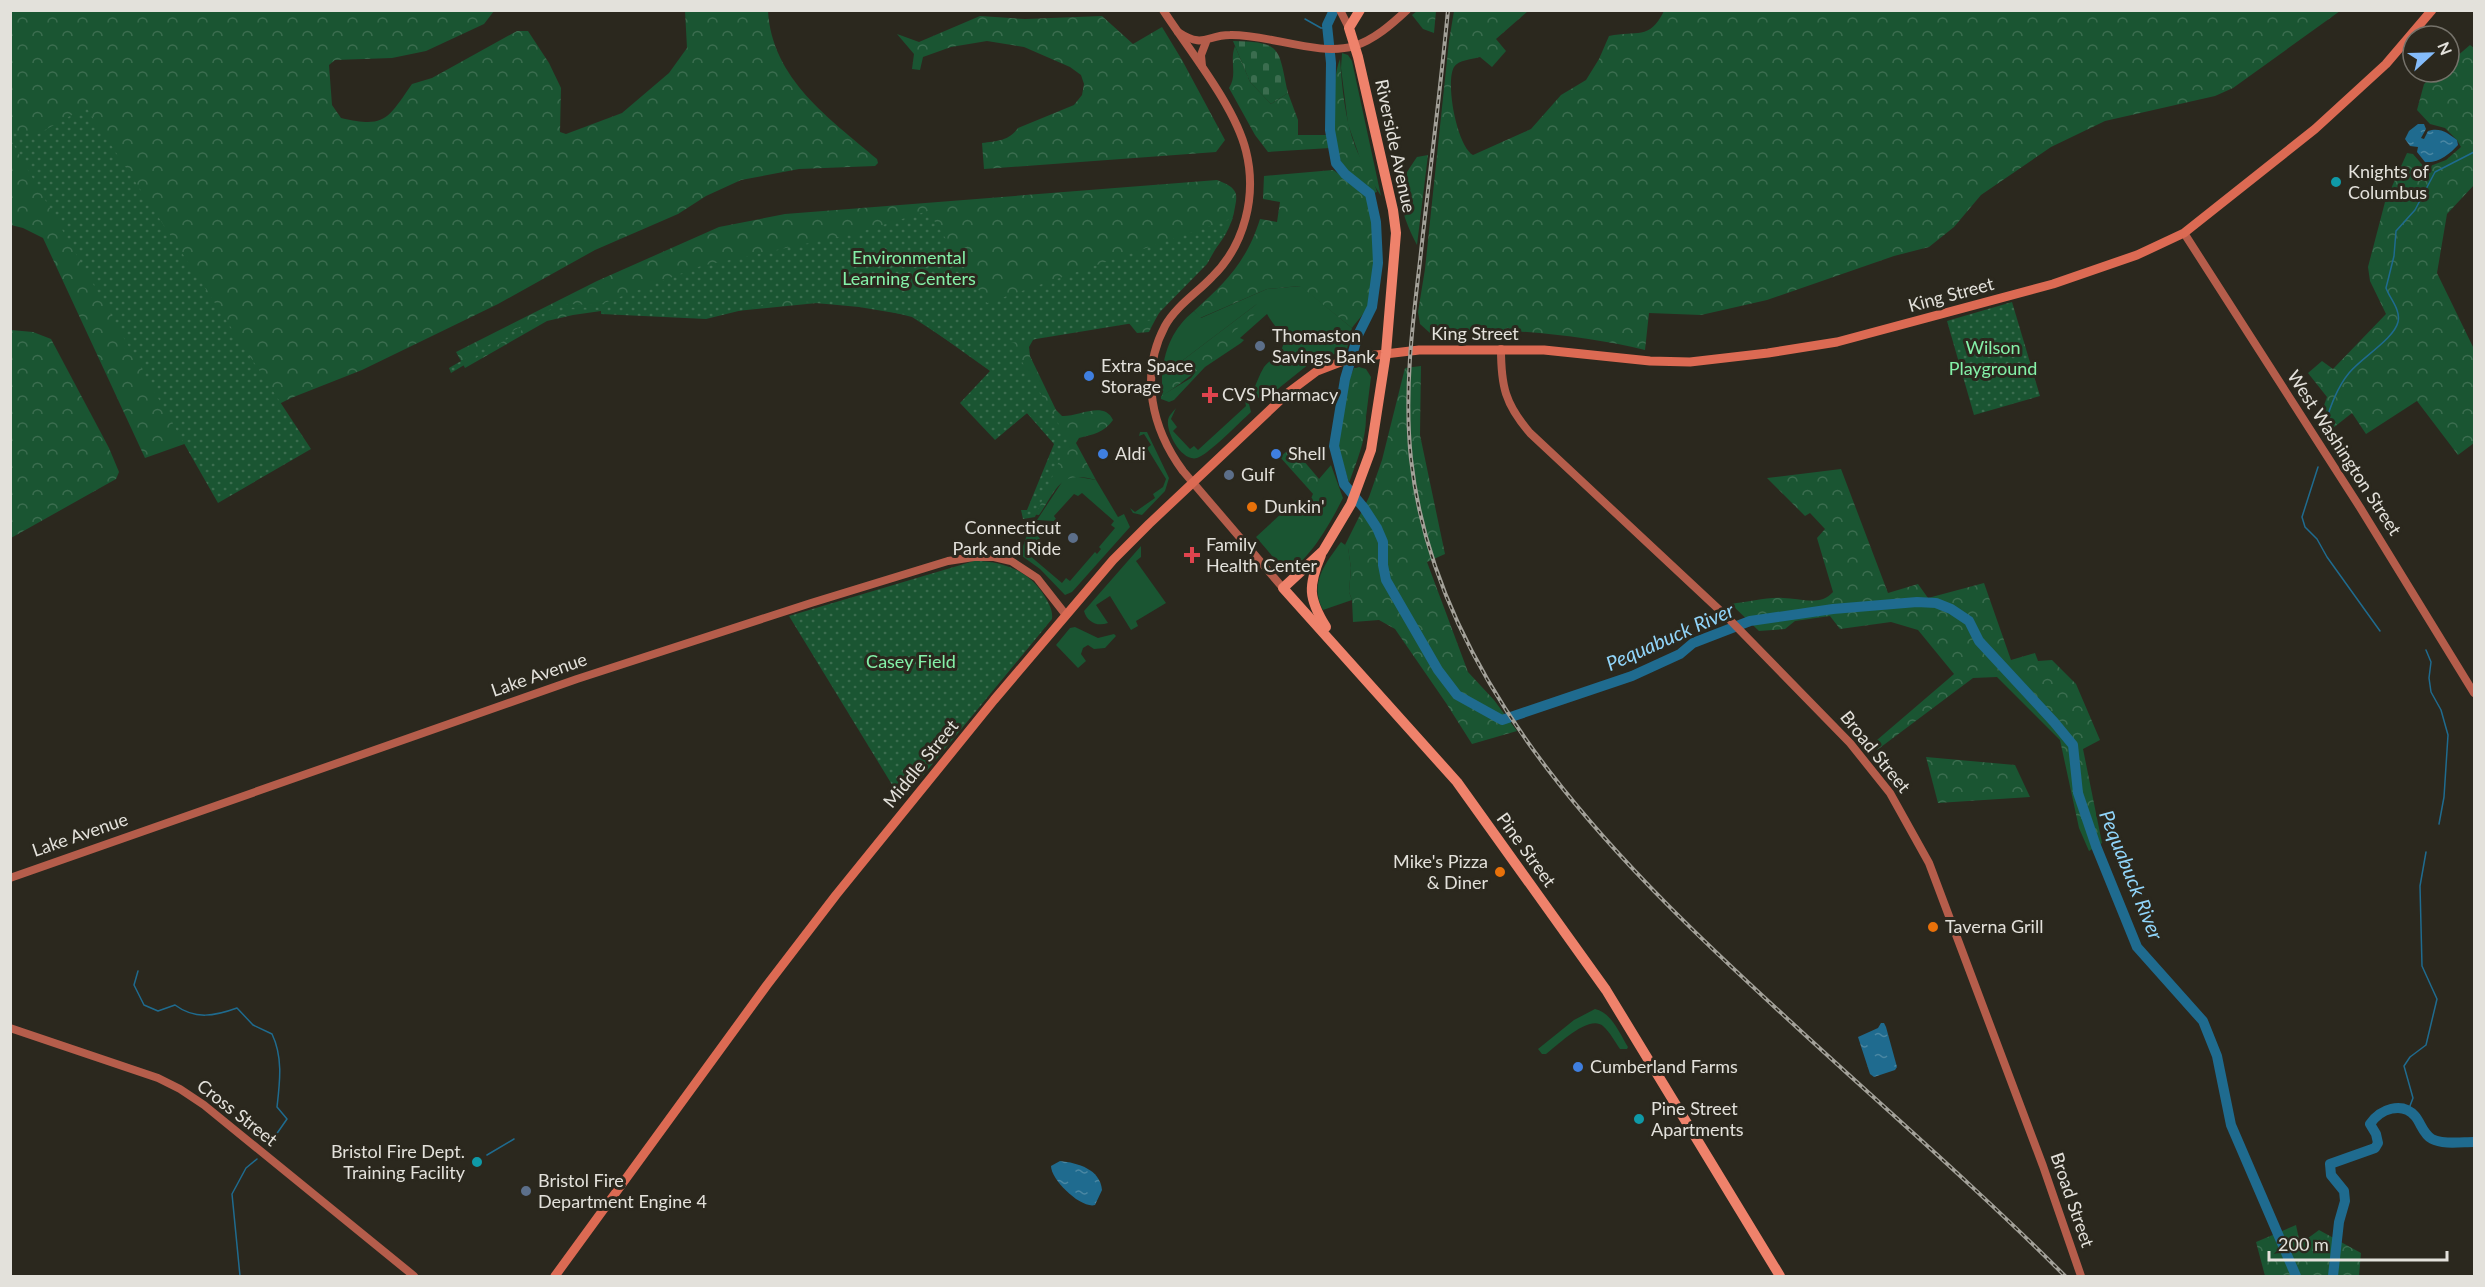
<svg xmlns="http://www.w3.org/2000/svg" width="2485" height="1287" viewBox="0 0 2485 1287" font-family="Lato,sans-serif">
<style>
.green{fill:#1a5532}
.forest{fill:url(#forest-crowns)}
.cemetery{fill:url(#cemetery-stones)}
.park{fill:url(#park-dots)}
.water{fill:url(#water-ripples)}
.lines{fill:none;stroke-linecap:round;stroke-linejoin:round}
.stream{stroke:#1f6b8f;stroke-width:1.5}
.river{stroke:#1f6b8f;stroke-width:10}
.secondary{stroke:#b55d4b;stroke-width:8}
.primary{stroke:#dc6a53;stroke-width:9}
.highway{stroke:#ef826b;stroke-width:10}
.rail-casing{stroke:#a3a199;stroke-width:4}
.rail{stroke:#2b281e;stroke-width:1.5;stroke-dasharray:4.5;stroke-linecap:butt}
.culture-dot{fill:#0f9aa8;stroke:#2b281e;stroke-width:2}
.service-dot{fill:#5c6f8a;stroke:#2b281e;stroke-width:2}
.shop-dot{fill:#3f7fe0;stroke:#2b281e;stroke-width:2}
.health-dot{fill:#e0444e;stroke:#2b281e;stroke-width:2}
.food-dot{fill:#e8710a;stroke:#2b281e;stroke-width:2}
.labels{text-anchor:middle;stroke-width:6;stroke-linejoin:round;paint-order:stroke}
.street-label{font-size:18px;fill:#e3e1db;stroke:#2b281e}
.poi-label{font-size:18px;fill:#e3e1db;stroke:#2b281e;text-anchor:start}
.park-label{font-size:18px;fill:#84f1a8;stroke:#2b281e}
.water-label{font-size:20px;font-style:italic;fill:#91d5fa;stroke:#2b281e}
</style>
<defs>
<pattern id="forest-crowns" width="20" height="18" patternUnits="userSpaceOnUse" patternTransform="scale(1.5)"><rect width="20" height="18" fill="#1a5532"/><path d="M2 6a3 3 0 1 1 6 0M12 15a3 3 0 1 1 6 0" fill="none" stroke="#3b6d4f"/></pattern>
<pattern id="cemetery-stones" width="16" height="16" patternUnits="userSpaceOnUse" patternTransform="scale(1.5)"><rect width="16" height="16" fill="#1a5532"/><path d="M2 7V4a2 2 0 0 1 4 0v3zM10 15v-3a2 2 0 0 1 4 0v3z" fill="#3b6d4f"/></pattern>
<pattern id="park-dots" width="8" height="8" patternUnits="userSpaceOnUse" patternTransform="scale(1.5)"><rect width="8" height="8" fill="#1a5532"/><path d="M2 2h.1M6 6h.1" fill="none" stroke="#3b6d4f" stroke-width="1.8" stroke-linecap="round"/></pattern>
<pattern id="water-ripples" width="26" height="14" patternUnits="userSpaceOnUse" patternTransform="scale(1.5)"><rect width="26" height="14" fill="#1f6b8f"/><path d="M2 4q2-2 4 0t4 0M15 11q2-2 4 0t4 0" fill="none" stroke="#4a87a3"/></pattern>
</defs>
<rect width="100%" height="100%" fill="#2b281e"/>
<g class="green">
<polygon points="1342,53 1348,55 1352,61 1381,196 1363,167 1348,124 1341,68"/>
<path d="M1301 286 1352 328 1347 349 1309 364 1263 401 1252 393C1256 385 1259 375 1264 367 1271 358 1288 351 1282 337 1279 329 1271 322 1267 314L1240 338 1244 340 1241 343 1205 367 1174 400 1169 402 1161 399V396L1191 378 1201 365 1235 341 1231 333 1257 304 1162 376C1164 350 1173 328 1194 311L1201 318 1267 289Z"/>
<polygon points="1359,367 1366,369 1371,377 1366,417 1355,377 1356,368"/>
<path d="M1245 401 1249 404 1251 412C1241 421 1208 455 1197 458 1182 462 1166 433 1168 420 1169 415 1173 412 1176 408L1171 419 1177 427 1173 431 1190 449 1194 446 1198 450 1246 406Z"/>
<polygon points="1140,432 1147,432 1169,478 1165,491 1142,515 1133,513 1130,508 1135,512 1155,498 1153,494 1163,487 1166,479 1147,448 1151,445 1144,434 1139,436"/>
<path d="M1331 465 1343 498C1334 516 1305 571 1284 570L1256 537 1298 498 1308 506 1319 479Z"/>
<polygon points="1073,476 1096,480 1118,517 1124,514 1130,527 1072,592 1065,595 1040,569 1022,556 1021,552 1029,529 1034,530 1040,539 1039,542 1035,539 1029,546 1033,550 1029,555 1062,583 1066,578 1070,581 1095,552 1097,554 1101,549 1099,547 1115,528 1111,525 1114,521 1082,493 1078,496 1074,494 1054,516 1056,519 1054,521 1037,520 1064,479"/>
<path d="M1341 542 1348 547 1351 568 1349 592 1352 600 1323 610C1309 583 1325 564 1341 542Z"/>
<path d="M1141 546V557L1136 561 1166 603 1136 621 1138 626 1131 630 1110 596 1096 605 1108 623C1097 627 1087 622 1084 611Z"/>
<polygon points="1075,627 1098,638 1114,634 1116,636 1105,648 1094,649 1088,645 1083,648 1081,654 1086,661 1078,668 1056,645 1070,628"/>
<path d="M1595 1009C1611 1012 1620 1034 1628 1047L1627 1049H1620C1615 1042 1610 1032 1603 1026 1589 1014 1558 1045 1546 1054H1542L1538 1049 1574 1020Z"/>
</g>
<g class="forest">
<path d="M11 11H494L484 24 426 51 392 58 335 60 329 65 332 105 341 118C385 128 387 120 412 84L432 78 517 31H528L549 63 561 88 560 132 566 134 622 113 669 73 687 48 685 11H768C772 79 829 118 877 159L878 163 875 166 799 169 741 180 706 196 678 214 595 250 498 304 362 370 291 398 235 426 145 458 43 238 23 228 11 225Z"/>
<polygon points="1417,11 1436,11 1434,33 1423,29 1412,15"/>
<path d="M1454 11H1528L1496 39 1506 51 1492 67 1480 57C1473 59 1458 60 1454 67 1445 83 1457 146 1473 155L1531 129 1561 95 1586 80 1599 59 1609 36C1637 30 1649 41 1664 11H2340L2233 88 2215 96 2105 121 2051 147 1981 195 1954 227 1929 247 1894 256 1767 300 1701 315 1649 313 1645 350C1592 337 1521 329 1466 330 1454 331 1442 333 1430 333L1420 324 1418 312 1425 269 1449 41Z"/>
<path d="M980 16 1025 19 1102 16 1133 44 1162 27 1182 60 1225 140 1216 152 984 169 982 143C997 141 1009 141 1018 128L1074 105 1082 95 1084 84 1081 75 1070 67 1024 47 987 41 951 47 923 57 920 70 912 69 914 54 897 34 919 42Z"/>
<polygon points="2470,45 2474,48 2474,185 2447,214 2437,273 2474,349 2474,443 2458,455 2417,401 2366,434 2352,413 2328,432 2319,419 2327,397 2308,373 2322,361 2333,369 2386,314 2370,281 2368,267 2385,202 2407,153 2413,154 2425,168 2446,160 2461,147 2457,140 2445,128 2430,124 2417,110 2424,84 2438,72 2449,72 2449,63"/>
<path d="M1235 46 1250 82 1271 104 1288 93 1298 120V135H1328L1330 148 1268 152 1255 135 1229 88C1238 74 1229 61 1235 46Z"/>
<path d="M1340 59C1342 88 1345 119 1355 146 1361 162 1373 176 1377 192L1374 193C1366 182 1351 176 1343 165 1330 145 1331 81 1340 59Z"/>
<path d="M1428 155 1417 245C1409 230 1400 209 1400 191 1401 179 1411 166 1417 157Z"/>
<path d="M1333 170C1341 175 1364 192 1368 200 1376 217 1376 288 1368 306 1364 314 1357 321 1352 328L1300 286 1267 289 1200 318 1194 311C1226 282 1247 261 1260 219L1277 222 1280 202 1263 199 1264 176Z"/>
<path d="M1217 180C1222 182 1230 185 1233 189 1238 194 1236 201 1235 207 1230 243 1200 264 1177 289 1165 301 1157 316 1149 332L1137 333 1128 322 1043 336 1033 340 1029 347 1030 356 1056 410 1062 416C1078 417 1104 400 1113 420 1105 432 1092 435 1079 438L1076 443 1096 480C1060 469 1057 489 1039 515L1030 514 1048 471 1055 444 1027 413 999 436 991 369 912 317 860 304 817 303 717 313 622 308 573 315 547 321 465 368 456 352 597 281 719 227 785 214Z"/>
<path d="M1257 304 1260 310 1232 333 1236 341C1210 359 1189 379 1162 396V376Z"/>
<polygon points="11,330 33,332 51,339 109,448 119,472 116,479 11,538"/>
<polygon points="1421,366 1420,435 1445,554 1427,562 1468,672 1494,700 1517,731 1472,744 1446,703 1395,629 1379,620 1353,622 1352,600 1349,592 1351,568 1348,548 1345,545 1369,497 1382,460 1405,368"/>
<path d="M1354 368H1356C1355 386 1366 402 1366 418 1366 440 1356 463 1349 483L1338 446 1349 380Z"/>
<polygon points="1292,447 1319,479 1314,495 1280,457"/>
<path d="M1841 469 1888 593 1918 584 1928 598 1984 583 2011 660 2035 653 2038 661 2052 660 2076 684 2100 740 2083 749 2102 843 2089 851 2079 828 2060 740 1997 677 1973 678 1877 750 1870 746 1954 674 1918 630 1891 622 1840 629 1830 616 1795 621 1785 629 1759 631 1731 604C1748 602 1767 597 1783 598 1800 598 1820 607 1833 592L1817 538 1825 529 1810 513 1805 516 1767 478Z"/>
<polygon points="1926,757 2015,765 2030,797 1938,803"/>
<polygon points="2296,1225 2300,1244 2319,1230 2361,1253 2359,1276 2265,1276 2256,1242"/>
</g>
<path class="cemetery" d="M1233 41C1283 42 1278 48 1288 93L1271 104 1250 82Z"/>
<g class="park">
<polygon points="86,107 311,449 218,503 11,140 11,130 38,134"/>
<polygon points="928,211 987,303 1233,218 1207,264 1152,320 1011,343 1068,440 1035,517 1023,519 1021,510 1027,510 1054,444 1027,413 995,440 960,403 990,371 913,316 859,307 783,300 706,319 601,314 601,310 566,309 537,321 451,373 449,368 551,309 569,304 599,305 701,266 857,233"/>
<polygon points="2012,302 2040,396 1974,415 1947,321"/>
<path d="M974 561C1003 561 1030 571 1045 597 1049 604 1053 610 1052 619L902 801 789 616Z"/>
</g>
<g class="water">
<path d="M2418 124H2424L2426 129 2421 138 2424 139 2428 131C2440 127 2448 133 2457 140L2458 145C2450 154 2437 164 2425 162L2417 152 2418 147 2410 146 2405 139 2409 131Z"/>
<polygon points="1881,1023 1884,1023 1886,1027 1897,1067 1895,1070 1874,1077 1870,1074 1858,1037 1878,1028"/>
<path d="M1060 1161C1078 1163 1100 1169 1102 1190L1095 1205C1081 1209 1051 1180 1051 1166Z"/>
</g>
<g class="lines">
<g class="stream">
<polyline points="1305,19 1321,28 1328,28"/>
<path d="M2322 432C2329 412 2335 390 2349 373 2361 358 2394 339 2398 322 2401 310 2390 299 2386 288L2394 256 2396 231 2415 210 2435 172 2474 152"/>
<polyline points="2318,467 2302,517 2305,527 2317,539 2327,557 2380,631"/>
<polyline points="2426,650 2431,662 2429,678 2431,692 2441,710 2448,735 2444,797 2439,824"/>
<path d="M138 971 134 985 144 1005 158 1011 175 1005C195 1020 215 1016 237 1008L253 1025 272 1034C283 1057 280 1081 277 1107L287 1119 271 1142"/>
<polyline points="2408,1111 2413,1098 2404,1066 2410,1057 2426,1045 2437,999 2422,966 2420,886 2426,852"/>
<polyline points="487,1155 514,1139"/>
<polyline points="240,1276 232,1194 246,1168 257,1159"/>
</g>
<g class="river">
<polyline points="1334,10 1327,25 1331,63 1330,130 1336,163 1345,174 1370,194 1376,222 1378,263 1372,307 1358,335 1345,379 1334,446 1344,484 1364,508 1377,528 1383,542 1383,565 1386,580 1438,670 1457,695 1502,720 1632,676 1680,654 1693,643 1750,621 1833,609 1917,602 1936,603 1951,609 1969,621 1979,641 2054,722 2073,745 2078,793 2096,846 2137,947 2203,1021 2217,1056 2231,1125 2296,1276"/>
<path d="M2333 1276 2339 1222 2345 1201 2344 1191 2331 1175 2330 1164 2375 1148 2378 1143 2376 1134 2370 1124C2380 1109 2402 1101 2415 1116 2421 1123 2423 1134 2432 1139 2443 1145 2462 1142 2474 1142"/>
</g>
<g class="secondary">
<path d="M1163 10C1189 50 1235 106 1246 151 1257 195 1245 245 1212 277 1197 293 1176 306 1165 326 1139 375 1152 429 1183 471L1283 588"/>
<polyline points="1340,10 1349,28"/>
<path d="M1178 32C1204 49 1206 35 1230 35 1269 34 1319 57 1354 46 1374 40 1392 24 1407 10"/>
<polyline points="1202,66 1201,55 1206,42"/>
<polyline points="2184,233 2361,509 2474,693"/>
<path d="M1501 349C1501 386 1505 404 1530 433L1728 618 1850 743 1890 793 1929 863 2043 1166 2081 1276"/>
<polyline points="10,878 577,679 811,603 948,561 974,557 994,557 1011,561 1037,578 1066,615"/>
<polyline points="10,1028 158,1078 180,1089 204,1105 414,1276"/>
</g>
<polyline class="primary" points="555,1276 767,985 836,895 994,700 1113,560 1149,524 1289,392 1317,371 1351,358 1419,350 1544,350 1650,361 1690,362 1768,353 1837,342 2053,284 2137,255 2184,233 2315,129 2386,64 2432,10"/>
<g class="highway">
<polyline points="1360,10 1349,28 1358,57 1393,210 1396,233 1386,353 1371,450 1351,504 1323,551 1283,588 1457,782 1606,990 1780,1276"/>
<path d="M1321 555C1308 586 1308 598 1326 627"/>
</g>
<defs>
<path id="rail" d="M1448 10C1440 94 1429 178 1420 261 1412 327 1404 393 1411 459 1436 690 1628 873 1791 1022 1882 1106 1977 1188 2065 1276"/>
</defs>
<use href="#rail" class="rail-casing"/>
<use href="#rail" class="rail"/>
</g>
<g class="culture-dot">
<circle cx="2336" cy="182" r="6"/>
<circle cx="1639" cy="1119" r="6"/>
<circle cx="477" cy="1162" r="6"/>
</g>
<g class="service-dot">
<circle cx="1260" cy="346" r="6"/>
<circle cx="1229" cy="475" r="6"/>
<circle cx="1073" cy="538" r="6"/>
<circle cx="526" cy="1191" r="6"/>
</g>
<g class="shop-dot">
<circle cx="1089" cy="376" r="6"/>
<circle cx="1103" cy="454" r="6"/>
<circle cx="1276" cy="454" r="6"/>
<circle cx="1578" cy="1067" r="6"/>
</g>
<g class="health-dot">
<path d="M1207 386h6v6h6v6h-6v6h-6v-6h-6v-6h6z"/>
<path d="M1189 546h6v6h6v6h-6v6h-6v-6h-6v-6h6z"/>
</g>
<g class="food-dot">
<circle cx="1252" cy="507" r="6"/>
<circle cx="1500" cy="872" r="6"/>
<circle cx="1933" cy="927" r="6"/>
</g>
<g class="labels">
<g class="street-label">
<text transform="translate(1395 146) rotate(78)" y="6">Riverside Avenue</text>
<text transform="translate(1951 295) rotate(-15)" y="6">King Street</text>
<text x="1475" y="340">King Street</text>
<text transform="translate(2344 453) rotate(57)" y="6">West Washington Street</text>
<text transform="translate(539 675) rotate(-19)" y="6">Lake Avenue</text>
<text transform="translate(1875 752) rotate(51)" y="6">Broad Street</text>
<text transform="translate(921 764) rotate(-51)" y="6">Middle Street</text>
<text transform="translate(80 835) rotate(-19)" y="6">Lake Avenue</text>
<text transform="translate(1526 850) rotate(54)" y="6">Pine Street</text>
<text transform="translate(237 1113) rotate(38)" y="6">Cross Street</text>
<text transform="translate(2072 1200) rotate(71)" y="6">Broad Street</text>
</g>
<g class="poi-label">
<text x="2348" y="178">Knights of<tspan x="2348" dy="21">Columbus</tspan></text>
<text x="1272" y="342">Thomaston<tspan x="1272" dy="21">Savings Bank</tspan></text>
<text x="1101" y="372">Extra Space<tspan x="1101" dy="21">Storage</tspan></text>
<text x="1222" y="401">CVS Pharmacy</text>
<text x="1115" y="460">Aldi</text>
<text x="1288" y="460">Shell</text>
<text x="1241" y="481">Gulf</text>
<text x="1264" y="513">Dunkin'</text>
<text x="1061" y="534" text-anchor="end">Connecticut<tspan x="1061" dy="21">Park and Ride</tspan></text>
<text x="1206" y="551">Family<tspan x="1206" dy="21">Health Center</tspan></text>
<text x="1488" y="868" text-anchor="end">Mike's Pizza<tspan x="1488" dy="21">&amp; Diner</tspan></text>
<text x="1945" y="933">Taverna Grill</text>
<text x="1590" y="1073">Cumberland Farms</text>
<text x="1651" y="1115">Pine Street<tspan x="1651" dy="21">Apartments</tspan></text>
<text x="465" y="1158" text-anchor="end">Bristol Fire Dept.<tspan x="465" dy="21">Training Facility</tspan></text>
<text x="538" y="1187">Bristol Fire<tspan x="538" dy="21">Department Engine 4</tspan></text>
</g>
<g class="park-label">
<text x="909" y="264">Environmental<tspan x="909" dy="21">Learning Centers</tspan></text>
<text x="1993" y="354">Wilson<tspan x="1993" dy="21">Playground</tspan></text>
<text x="911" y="668">Casey Field</text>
</g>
<g class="water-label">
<text transform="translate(1670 637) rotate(-24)" y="7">Pequabuck River</text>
<text transform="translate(2131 875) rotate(68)" y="7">Pequabuck River</text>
</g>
</g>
<rect width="2485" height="1287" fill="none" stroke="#e3e1db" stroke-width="24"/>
<g transform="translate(2431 54) rotate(68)"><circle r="28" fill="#2b281e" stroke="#75726a" stroke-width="1.5"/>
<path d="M0-4.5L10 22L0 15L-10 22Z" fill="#84bcfb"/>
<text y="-9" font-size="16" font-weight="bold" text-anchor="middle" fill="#e3e1db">N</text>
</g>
<path d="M2269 1251v9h178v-9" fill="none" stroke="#e3e1db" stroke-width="3"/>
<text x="2278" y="1251" font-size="18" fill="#e3e1db" stroke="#2b281e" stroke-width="4.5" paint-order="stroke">200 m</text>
</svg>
